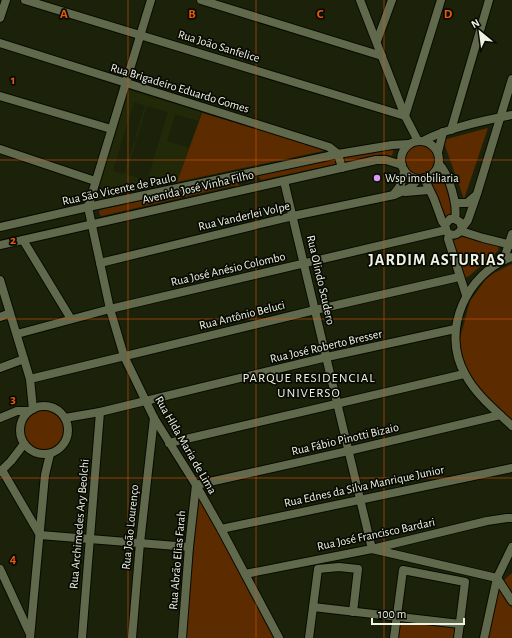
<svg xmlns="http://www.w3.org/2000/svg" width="512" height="638" viewBox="0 0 512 638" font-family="'Alegreya Sans',sans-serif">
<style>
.built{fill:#222908;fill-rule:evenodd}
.green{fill:#5c2b00}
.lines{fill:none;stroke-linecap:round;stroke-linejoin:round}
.minor-casing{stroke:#070b00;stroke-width:10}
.minor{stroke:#61694d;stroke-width:8}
.grid{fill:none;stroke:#e8590c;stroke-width:1;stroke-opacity:0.55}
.poi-dot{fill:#db99f5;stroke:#080a03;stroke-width:1.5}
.labels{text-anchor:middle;stroke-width:3.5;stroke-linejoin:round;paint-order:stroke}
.street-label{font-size:12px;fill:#eef3e4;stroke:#080a03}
.poi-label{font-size:12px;fill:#eef3e4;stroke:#080a03;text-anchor:start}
.neighbourhood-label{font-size:13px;letter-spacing:1px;fill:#eef3e4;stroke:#080a03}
.district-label{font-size:16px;font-weight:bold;letter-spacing:1px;fill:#eef3e4;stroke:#080a03}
.grid-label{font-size:13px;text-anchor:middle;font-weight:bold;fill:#e8590c;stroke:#080a03;stroke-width:3.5;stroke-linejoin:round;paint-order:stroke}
</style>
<rect width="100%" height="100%" fill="#1c2209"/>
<path class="built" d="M129 90 201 112 177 182 95 200ZM134 102 145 106 135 138H137L147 106 168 112 147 181 126 174 136 142H134L124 174 113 170ZM175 114 198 121 189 148 167 141Z"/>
<g class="green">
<polygon points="202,113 328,150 177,182"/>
<polygon points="488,128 464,199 443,140"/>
<circle cx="420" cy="159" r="16"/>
<polygon points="394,147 392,156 383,154 261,180 258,176 260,174"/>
<polygon points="440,170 443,175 455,214 449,218 444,214 430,179 437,175"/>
<polygon points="236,179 238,180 239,186 232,186 102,216 100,215 99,212 100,210"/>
<polygon points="454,235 496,243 499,246 498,251 469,276 465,278 462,275 451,236"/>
<polygon points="512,264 512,423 478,390 465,366 459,342 470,301 486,279 494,273"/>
<circle cx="45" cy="431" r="21"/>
<polygon points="198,496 275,638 186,638"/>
<polygon points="512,573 512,593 502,582"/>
<polygon points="497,587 512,608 512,638 488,638"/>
<polygon points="401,620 456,626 455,638 398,638"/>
</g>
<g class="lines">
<defs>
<g id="minor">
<polyline points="25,0 405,116 441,0"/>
<polyline points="151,0 88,207 110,309 124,356 154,418 196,485 221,529 279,638"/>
<polyline points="201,0 382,56"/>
<polyline points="360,0 405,116 418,141"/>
<polyline points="0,18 6,0"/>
<polyline points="377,41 392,0"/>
<polyline points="0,43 329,147 338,154 342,168"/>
<polyline points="0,96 111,129"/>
<polyline points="451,130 489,0"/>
<path d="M423 141C446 128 486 120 512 115"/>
<circle cx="420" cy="160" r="19"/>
<polyline points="0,149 95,181"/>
<polyline points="438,152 443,132"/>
<path d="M439 164C449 174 458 205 455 219"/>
<path d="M424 178 434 199 442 221 445 225 447 232C452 237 459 235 462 228L460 222 455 219H450L445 225"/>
<polyline points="284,181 372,549 497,578 512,601"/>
<polyline points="405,192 429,190"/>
<path d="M394 194C401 186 403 181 404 170"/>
<polyline points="456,203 467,203 475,196"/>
<polyline points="0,227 88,207 338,154 392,145 409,144"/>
<polyline points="462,228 468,220 477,194 512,79"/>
<polyline points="461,231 483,238 512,245"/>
<polyline points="449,234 448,239 466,295"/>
<polyline points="23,240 71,319"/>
<polyline points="0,245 376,160 386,160 402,165"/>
<path d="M512 257C467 272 440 331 465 374 476 395 495 410 512 426"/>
<polyline points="504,259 512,234"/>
<polyline points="100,263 293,216 394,195 410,188 418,179"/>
<polyline points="0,280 30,379 33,409"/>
<polyline points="0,317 10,313"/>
<polyline points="17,334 110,309 446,230"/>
<polyline points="0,368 24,359"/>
<polyline points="30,379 315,310 459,277"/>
<circle cx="44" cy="430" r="24"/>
<polyline points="0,418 17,411 29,411"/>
<polyline points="65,418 100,412 327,357 455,329"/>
<polyline points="169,443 464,374"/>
<polyline points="2,470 40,535 189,547"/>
<polyline points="0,472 11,461 24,444"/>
<polyline points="221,529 512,468"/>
<polyline points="0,569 30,634"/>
<polyline points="245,574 372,549 487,521 507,518 512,518"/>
<polyline points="313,607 460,624"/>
<polyline points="30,638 45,475 50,454"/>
<polyline points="82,638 100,412"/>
<polyline points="132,638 140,543 154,418"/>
<polyline points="182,638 189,547 196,485 348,451 500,415"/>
<polyline points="309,638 318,569 339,567 358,569 353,612"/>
<polyline points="394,638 403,570 465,582 458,638"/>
<polyline points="484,638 497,578 512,547"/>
</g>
</defs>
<use href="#minor" class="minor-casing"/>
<use href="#minor" class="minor"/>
</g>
<path class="grid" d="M128 0V638M256 0V638M384 0V638M0 160H512M0 319H512M0 478H512"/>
<circle class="poi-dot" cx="377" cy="178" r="4"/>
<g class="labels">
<g class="street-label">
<text transform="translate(219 46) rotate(17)" y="4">Rua João Sanfelice</text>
<text transform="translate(180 88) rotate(17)" y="4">Rua Brigadeiro Eduardo Gomes</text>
<text transform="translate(198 187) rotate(-13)" y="4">Avenida José Vinha Filho</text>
<text transform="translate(119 189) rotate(-12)" y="4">Rua São Vicente de Paulo</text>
<text transform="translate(244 216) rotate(-13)" y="4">Rua Vanderlei Volpe</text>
<text transform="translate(228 269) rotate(-13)" y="4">Rua José Anésio Colombo</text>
<text transform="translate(321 280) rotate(77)" y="4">Rua Olindo Scudero</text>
<text transform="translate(242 315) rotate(-14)" y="4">Rua Antônio Beluci</text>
<text transform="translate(326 346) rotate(-13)" y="4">Rua José Roberto Bresser</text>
<text transform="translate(345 439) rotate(-13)" y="4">Rua Fábio Pinotti Bizaio</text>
<text transform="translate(186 445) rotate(60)" y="4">Rua Hlda Maria de Lima</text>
<text transform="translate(364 486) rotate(-12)" y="4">Rua Ednes da Silva Manrique Junior</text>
<text transform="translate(79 524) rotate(-85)" y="4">Rua Archimedes Ary Beolchi</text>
<text transform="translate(130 527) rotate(-84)" y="4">Rua João Lourenço</text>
<text transform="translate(376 534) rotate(-12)" y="4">Rua José Francisco Bardari</text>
<text transform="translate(177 560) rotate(-85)" y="4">Rua Abrão Elias Farah</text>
</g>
<g class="poi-label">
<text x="385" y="182">Wsp imobiliaria</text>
</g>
<g class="neighbourhood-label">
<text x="309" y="382">PARQUE RESIDENCIAL<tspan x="309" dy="15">UNIVERSO</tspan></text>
</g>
<g class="district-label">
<text x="437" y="265">JARDIM ASTURIAS</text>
</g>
</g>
<g class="grid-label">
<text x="64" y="18">A</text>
<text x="192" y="18">B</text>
<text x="320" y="18">C</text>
<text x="448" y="18">D</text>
<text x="13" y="84">1</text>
<text x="13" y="244">2</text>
<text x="13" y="403">3</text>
<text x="13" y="563">4</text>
</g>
<g transform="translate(480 32) rotate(331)" stroke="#080a03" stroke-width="3" paint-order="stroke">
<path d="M0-3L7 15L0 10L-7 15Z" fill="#eef3e4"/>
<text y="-6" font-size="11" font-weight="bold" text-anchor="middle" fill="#eef3e4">N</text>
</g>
<path d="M372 618v6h92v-6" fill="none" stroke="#eef3e4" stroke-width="2"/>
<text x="378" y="618" font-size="12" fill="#eef3e4" stroke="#080a03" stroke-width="3" paint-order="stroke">100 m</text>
</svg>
